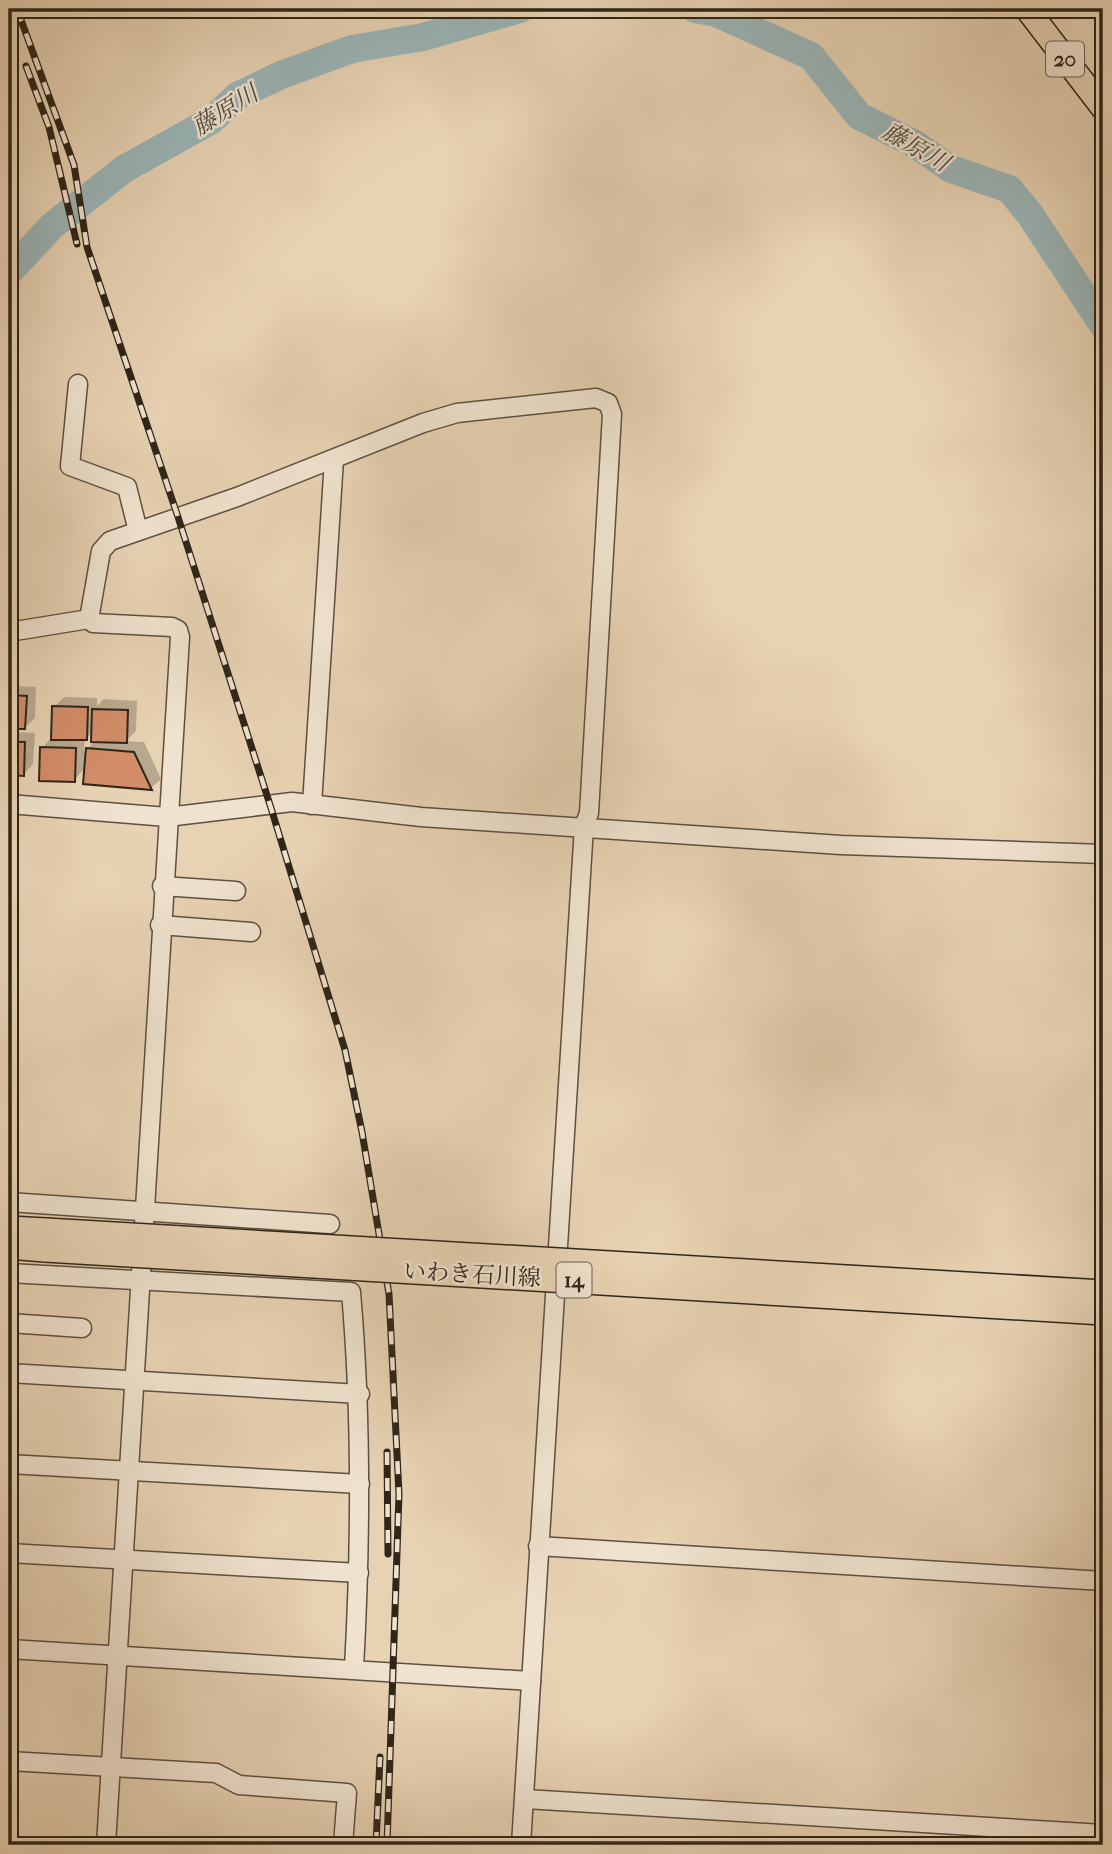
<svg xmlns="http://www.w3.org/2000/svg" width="1112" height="1854" viewBox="0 0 1112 1854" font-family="'IM FELL French Canon','Noto Serif JP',serif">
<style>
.shadow{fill:#0003;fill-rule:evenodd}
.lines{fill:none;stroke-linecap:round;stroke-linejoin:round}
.river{stroke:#9ab5b7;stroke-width:28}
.building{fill:#d28c68;stroke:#2f2518;stroke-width:2}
.minor-casing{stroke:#5d503f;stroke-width:21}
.major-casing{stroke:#2f2518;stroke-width:26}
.minor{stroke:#efe2ce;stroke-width:18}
.major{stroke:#e7d2b3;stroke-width:23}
.rail-casing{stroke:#2f2518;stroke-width:7}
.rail{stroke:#efe2ce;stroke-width:4.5;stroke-dasharray:13;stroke-linecap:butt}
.major-bridge-casing{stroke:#2f2518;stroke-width:26;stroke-linecap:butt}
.major-bridge{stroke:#e7d2b3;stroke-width:23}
.labels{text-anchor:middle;stroke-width:5;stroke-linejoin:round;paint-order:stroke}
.shield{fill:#efe2ce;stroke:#695e4f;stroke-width:2}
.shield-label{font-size:21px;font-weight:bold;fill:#2f2518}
.street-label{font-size:23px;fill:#2f2518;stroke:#efe2ce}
.water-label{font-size:24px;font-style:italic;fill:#4a4940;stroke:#efe2ce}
</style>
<rect width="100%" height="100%" fill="#e7d2b3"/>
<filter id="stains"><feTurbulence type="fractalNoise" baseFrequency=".00286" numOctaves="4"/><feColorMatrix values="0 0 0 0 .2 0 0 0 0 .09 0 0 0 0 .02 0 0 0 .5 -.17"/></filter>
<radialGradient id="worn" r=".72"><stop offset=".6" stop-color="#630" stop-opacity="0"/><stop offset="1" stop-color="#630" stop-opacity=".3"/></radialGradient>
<g class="shadow">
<polygon points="9,630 16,651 9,658"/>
<polygon points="9,686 36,687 35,718 25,727 9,727"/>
<path d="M64 697 97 698V706L104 699 137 701 136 731 126 741 144 742 161 779 151 788 85 783 86 767 74 780 42 748 51 738 54 707ZM93 732 96 740 84 752 85 739Z"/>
<polygon points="9,732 35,733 33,764 24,774 9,773"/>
</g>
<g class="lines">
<g class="river">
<polyline points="695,9 716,13 811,56 859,116 915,144 951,169 1009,189 1029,213 1103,325"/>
<polyline points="9,272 52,226 124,169 212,120 237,96 281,75 352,49 423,37 520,9"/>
</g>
</g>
<g class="building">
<polygon points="9,695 27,696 25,729 9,729"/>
<polygon points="52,706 88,707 87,740 51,740"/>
<polygon points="92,709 128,710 127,743 91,742"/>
<polygon points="9,742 25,742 24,776 9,775"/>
<polygon points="40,747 76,748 75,782 39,781"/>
<polygon points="86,748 134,752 152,790 83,784"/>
</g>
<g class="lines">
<defs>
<g id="minor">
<polyline points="78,384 70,466 127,487 138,531"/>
<polyline points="89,619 101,551 110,541 237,497 423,423 457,413 596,398 608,403 612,414 589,813 584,826 521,1845"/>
<polyline points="9,632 89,619 93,623 172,627 178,630 180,637 106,1845"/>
<polyline points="9,804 167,817 292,802 421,817 841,845 1103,854"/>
<polyline points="312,805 334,459"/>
<polyline points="162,886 236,891"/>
<polyline points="160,925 251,932"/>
<polyline points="9,1202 330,1224"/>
<path d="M9 1273 351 1292C362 1419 361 1541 354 1668"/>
<polyline points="9,1323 82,1328"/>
<polyline points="9,1373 360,1394"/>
<polyline points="9,1464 360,1484"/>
<polyline points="538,1546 1103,1581"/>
<polyline points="9,1553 359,1573"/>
<polyline points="9,1649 531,1681"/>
<polyline points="9,1761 216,1773 239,1785 347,1793 343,1845"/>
<polyline points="525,1799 1103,1834"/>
</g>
<g id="major">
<polyline points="1027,9 1103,108"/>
<polyline points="9,1228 46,1230"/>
<polyline points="9,1247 45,1250"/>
</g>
</defs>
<use href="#minor" class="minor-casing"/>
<use href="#major" class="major-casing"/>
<use href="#minor" class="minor"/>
<use href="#major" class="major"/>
<defs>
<g id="rail">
<polyline points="17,9 74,165 87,247 178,517 271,808 345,1050 362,1132 389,1294 399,1494 387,1845"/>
<polyline points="26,66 49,127 77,244"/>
<polyline points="387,1452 388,1554"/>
<polyline points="376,1845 380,1757"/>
</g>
</defs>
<use href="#rail" class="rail-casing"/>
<use href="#rail" class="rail"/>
<defs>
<g id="major-bridge">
<polyline points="46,1230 1103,1292"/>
<polyline points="45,1250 1103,1313"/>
</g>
</defs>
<use href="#major-bridge" class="major-bridge-casing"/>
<use href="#major-bridge" class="major-bridge"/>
</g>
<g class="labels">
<g class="shield">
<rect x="1046" y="41.5" width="38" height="35" rx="5"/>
<rect x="556.5" y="1262.5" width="35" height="35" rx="5"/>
</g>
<g class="shield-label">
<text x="1065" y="66">20</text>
<text x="574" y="1287">14</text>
</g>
<g class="street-label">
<text transform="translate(472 1274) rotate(3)" y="8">いわき石川線</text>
</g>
<g class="water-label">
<text transform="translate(225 110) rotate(-32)" y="8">藤原川</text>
<text transform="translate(916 147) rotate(30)" y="8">藤原川</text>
</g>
</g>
<rect width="1112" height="1854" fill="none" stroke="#e7d2b3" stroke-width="35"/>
<rect x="10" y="10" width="1091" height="1833" fill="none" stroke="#2f2518" stroke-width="3.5"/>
<rect x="18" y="18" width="1077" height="1819" fill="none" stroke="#2f2518" stroke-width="2"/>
<rect width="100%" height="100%" filter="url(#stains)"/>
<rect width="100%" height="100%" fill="url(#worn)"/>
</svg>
